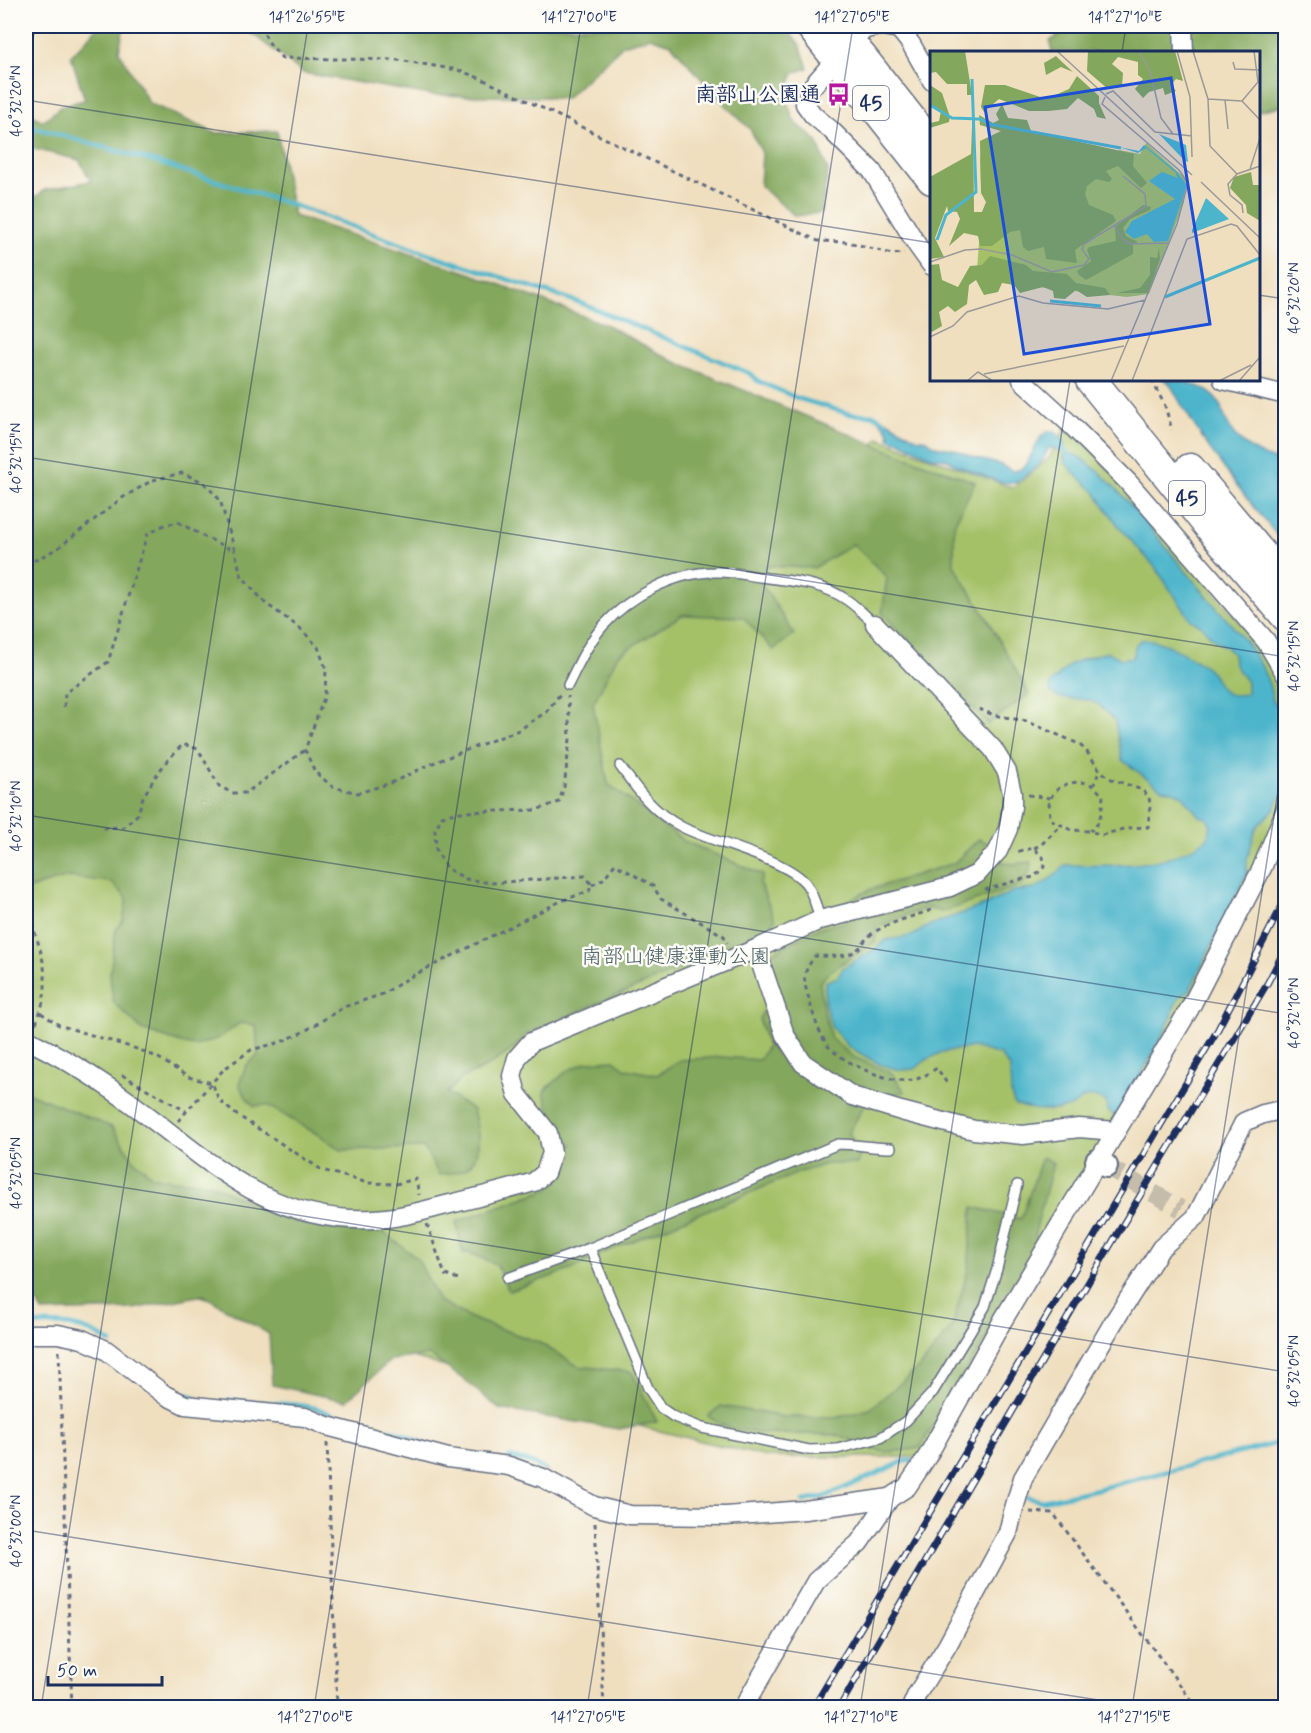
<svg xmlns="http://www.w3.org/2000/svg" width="1311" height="1733" viewBox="0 0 1311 1733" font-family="Mynerve,'Klee One',sans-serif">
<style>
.green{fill:#a4c168;stroke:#607863;stroke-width:1.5}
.forest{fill:#83a75c;stroke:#4f6b5d;stroke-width:1.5}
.water{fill:#4db5cb;stroke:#347294;stroke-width:1.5}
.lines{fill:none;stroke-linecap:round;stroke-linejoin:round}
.stream{stroke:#4db5cb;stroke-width:4.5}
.minor-tunnel{stroke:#c5bcac;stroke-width:18;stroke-dasharray:18 9;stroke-linecap:butt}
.service-casing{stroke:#656d80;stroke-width:12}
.minor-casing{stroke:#656d80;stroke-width:21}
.tertiary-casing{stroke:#656d80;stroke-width:26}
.trunk-casing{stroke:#656d80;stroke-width:33}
.path{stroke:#656d80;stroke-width:3;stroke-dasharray:4.5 4.5;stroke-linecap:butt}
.service{stroke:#fff;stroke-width:9}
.minor{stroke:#fff;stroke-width:18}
.tertiary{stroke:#fff;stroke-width:22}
.trunk{stroke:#fff;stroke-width:30}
.rail-casing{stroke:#1b2f5e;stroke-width:7}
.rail{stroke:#fdfcf7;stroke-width:4.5;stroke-dasharray:14;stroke-linecap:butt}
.ticks{fill:none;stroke:#1b2f5e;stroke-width:1.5;stroke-opacity:0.45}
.labels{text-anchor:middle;stroke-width:5;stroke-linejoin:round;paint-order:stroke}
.shield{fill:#fdfcf7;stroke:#5f6c8c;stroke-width:1.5}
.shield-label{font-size:20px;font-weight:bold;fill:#1b2f5e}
.poi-label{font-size:21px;font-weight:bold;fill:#1b2f5e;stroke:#fdfcf7;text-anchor:end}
.park-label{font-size:21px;fill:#445b61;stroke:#fdfcf7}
.inset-river{fill:none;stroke:#4db5cb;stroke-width:3}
.inset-road{fill:none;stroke:#9a9998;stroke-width:1.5}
.view{fill:#1d4ed8;fill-opacity:0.15;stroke:#1d4ed8;stroke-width:3}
.inset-edge{fill:none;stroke:#1b2f5e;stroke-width:3}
.neatline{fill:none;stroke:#1b2f5e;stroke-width:2}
.ticks-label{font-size:15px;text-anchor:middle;fill:#1b2f5e}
</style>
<rect width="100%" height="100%" fill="#fdfcf7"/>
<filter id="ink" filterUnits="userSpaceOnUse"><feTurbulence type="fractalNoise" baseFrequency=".0167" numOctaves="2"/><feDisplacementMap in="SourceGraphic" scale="12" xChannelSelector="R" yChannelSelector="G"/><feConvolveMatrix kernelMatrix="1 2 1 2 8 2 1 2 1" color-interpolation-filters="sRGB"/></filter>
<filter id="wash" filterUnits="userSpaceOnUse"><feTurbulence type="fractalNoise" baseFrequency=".008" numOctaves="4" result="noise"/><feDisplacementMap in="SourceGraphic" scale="24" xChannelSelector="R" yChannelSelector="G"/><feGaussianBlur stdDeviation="1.35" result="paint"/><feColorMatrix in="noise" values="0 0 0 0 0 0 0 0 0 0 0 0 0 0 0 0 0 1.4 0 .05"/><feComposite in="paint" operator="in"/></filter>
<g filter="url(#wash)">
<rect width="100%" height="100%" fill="#efdfbf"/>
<polygon class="green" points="26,276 847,492 878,438 1013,488 1049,458 1068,422 1285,675 1285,809 1262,868 927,1457 767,1457 647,1428 529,1394 398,1352 175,1289 26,1227"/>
<g class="forest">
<path d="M99 26H124L119 51 149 103 215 133 277 131 294 216 469 273 607 325 671 360 883 448 975 482 954 525V565L988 620 1029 694 988 724 882 613 887 577 853 544 814 568 767 566 758 578 794 634 773 650 743 617 682 615 618 655 593 704 608 784 684 841 763 875 760 884 775 920 764 930 739 944 528 1033 512 1050 488 1066 462 1078 447 1093 473 1110C478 1128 484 1154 467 1168 461 1173 447 1173 439 1175L424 1148 341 1150 322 1137 267 1105 254 1106 246 1097 239 1084 246 1066 258 1055 256 1025 240 1023 219 1038 195 1046 181 1043 142 1030 113 1002 110 974 116 929 123 921 127 898 111 882 68 877 40 885 26 891V204L45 190 91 181 79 160 26 147V112L43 121 63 105 85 100 71 56Z"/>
<polygon points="237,26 784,26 800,45 808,68 794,73 785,96 794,121 817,141 828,171 821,213 795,216 760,186 762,153 750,129 720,100 671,44 650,37 623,45 565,99 544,97 431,95 303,73 254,35"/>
<polygon points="1073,26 1285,26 1285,105 1259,111 1258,52 1052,52 1050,41"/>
<path d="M979 839 991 845 996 861 1012 864 1031 862 1030 871 1022 885 942 912 926 908 877 927 875 942 830 971 820 982 823 1008 831 1038 853 1057 892 1073 905 1092 887 1095H870L849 1133 860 1155 857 1164H826L800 1172 608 1251 573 1269 509 1291 496 1264 470 1253H463L456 1222 550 1188 566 1171 572 1145C559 1128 548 1113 544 1091L567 1071 587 1062 614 1060 626 1069 657 1075 680 1060 721 1057 759 1060 767 1046 759 1019 774 990 767 962 773 952 819 928 845 922 848 901 869 890 954 863Z"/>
<polygon points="26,1092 112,1127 133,1159 152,1176 171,1180 210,1183 267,1212 300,1223 345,1230 383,1232 417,1258 439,1301 475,1320 538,1342 578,1366 632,1372 657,1422 619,1429 499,1409 467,1382 429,1355 391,1360 346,1401 272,1385 269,1334 203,1295 133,1309 42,1312 26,1280"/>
<path d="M1042 1157 1053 1163 1035 1233 1039 1249 920 1448C906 1450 887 1454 874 1450 861 1447 848 1436 835 1435 798 1432 737 1441 708 1416L721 1406 785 1417H839L870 1409 922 1365 952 1327 968 1270 973 1207 1021 1219Z"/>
</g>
<g class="water">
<path d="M1164 380C1179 379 1208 386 1218 401 1224 411 1225 424 1234 434 1246 449 1267 459 1285 463V545C1243 494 1201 443 1170 384Z"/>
<polygon points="882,418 916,438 927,440 935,446 953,449 982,460 999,464 1012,471 1019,470 1025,466 1041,437 1048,431 1054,431 1065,442 1063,449 1060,452 1057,449 1049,448 1042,461 1036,467 1018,481 1012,483 1001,482 979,474 956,465 946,459 932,457 899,441 892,440 889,437 890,434 885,426 880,421"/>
<path d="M1068 453C1097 457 1154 534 1175 558 1198 586 1222 614 1246 642L1261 665 1269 684 1273 701 1285 719V786L1275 808 1256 828 1247 860V873L1189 991 1181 995 1174 1007 1172 1016 1150 1059 1115 1116 1108 1111 1106 1101C1080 1091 1087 1101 1067 1108 1050 1113 1031 1109 1015 1105L1011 1095 1010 1068 1000 1055 973 1047 942 1052 926 1060 915 1069 900 1070 879 1064 849 1047 832 1028 825 1004V982L838 977 843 968 875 949 886 940 912 936 930 925 985 905 1014 891 1035 889 1054 876 1066 865C1115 866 1166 869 1208 838L1211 825 1206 818 1199 816 1183 796 1174 791 1162 789 1122 760 1115 721 1099 705 1090 700 1060 698 1050 692V684L1071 664 1089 657 1108 652 1121 659 1133 657 1136 644 1143 639C1163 641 1179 650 1196 661 1200 663 1205 665 1208 669 1223 686 1218 699 1247 694V682L1234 664 1233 654 1226 647 1215 641 1202 626 1191 620 1155 567 1120 528 1094 491 1076 475 1065 462 1064 455Z"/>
</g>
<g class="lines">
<g class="stream">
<polyline points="26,125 159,163 293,205 417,250 578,302 749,373 758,381 797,398 850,414 875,415 885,422"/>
<polyline points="1058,446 1068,453"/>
<path d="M26 1325C58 1322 84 1324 111 1343"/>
<polyline points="156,1377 178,1392 196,1397"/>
<polyline points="229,1400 297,1405 316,1408 348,1421 398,1432 424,1443"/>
<polyline points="509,1457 529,1462 546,1470"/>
<polyline points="587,1493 614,1502"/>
<polyline points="1027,1497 1042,1501 1098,1489 1286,1441"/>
<polyline points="804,1501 824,1497 905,1461 912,1461"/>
</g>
</g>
</g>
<g filter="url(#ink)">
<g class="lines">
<polyline class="minor-tunnel" points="1106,1166 1181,1209"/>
<defs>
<g id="service">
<path d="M568 685C578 665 588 643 603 626 630 596 674 572 715 572 730 571 745 575 760 577 790 581 822 582 847 600 857 607 866 616 875 624"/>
<path d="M620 766C638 791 654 813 682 827 713 843 788 859 807 885 814 896 817 908 820 920"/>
<polyline points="590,1248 648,1388 661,1408 674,1417 702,1428 809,1450 837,1449 880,1438 906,1421 933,1392 985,1307 997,1269 1017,1185"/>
<path d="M508 1278 590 1248 838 1144C856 1144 873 1148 891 1148"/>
</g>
<g id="minor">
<polyline points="883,26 899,29 911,44 932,81"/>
<polyline points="1183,26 1184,52"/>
<polyline points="848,39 866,29 879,26"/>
<polyline points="836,59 810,89 805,104 813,115 831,130 872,171 917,245 932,266"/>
<polyline points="1022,380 1068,422 1128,482 1266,641 1286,675"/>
<polyline points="1223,380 1286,395"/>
<polyline points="756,949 785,1035 803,1063 852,1096 901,1111 974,1130 1023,1135 1079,1128 1116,1131"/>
<path d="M26 1039C54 1053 82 1069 108 1087 195 1145 259 1225 374 1219 399 1218 422 1211 446 1205 475 1198 504 1191 534 1182L545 1173 552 1153 548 1133 517 1094 512 1076 517 1058 531 1042 756 949 820 920 950 887 977 874 998 851 1008 829 1012 807V793L1007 772 993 749 875 624"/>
<polyline points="26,1336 32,1334 58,1334 82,1339 106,1350 165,1395 185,1405 305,1417 327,1426 448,1458 509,1466 543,1478 594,1506 630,1515 726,1516 805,1510 890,1498"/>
<polyline points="743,1708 816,1581 859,1543 890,1498 907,1487 927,1457 1003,1320 1190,1008 1262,868 1286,809"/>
<polyline points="911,1708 917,1694 947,1646 1008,1533 1013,1512 1023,1478 1113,1323 1161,1248 1196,1217 1244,1122 1263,1114 1286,1109"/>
</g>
<polyline id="tertiary" points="1097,1161 1106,1166"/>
<g id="trunk">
<polyline points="811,26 932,179"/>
<polyline points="837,26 932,146"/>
<polyline points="1091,380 1209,526 1286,616"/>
<polyline points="1190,469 1279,575"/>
</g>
</defs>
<use href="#service" class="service-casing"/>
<use href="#minor" class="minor-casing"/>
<use href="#tertiary" class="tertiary-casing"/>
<use href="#trunk" class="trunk-casing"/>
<g class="path">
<polyline points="260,26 270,44 282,58 398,60 458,70 482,79 818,241 848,242 892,254 904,253"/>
<polyline points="1152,380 1165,406 1172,430"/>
<polyline points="26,565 58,548 122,498 153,480 182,473 203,482 220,500 235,551 241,575 265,603 300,628 318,647 326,669 325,695 305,750 315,772 333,787 358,793 391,783 433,763 519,730 546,712 561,693"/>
<polyline points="64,707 65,693 108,662 147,535 164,525 178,522 205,537 235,551"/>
<path d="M979 709 994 715 1026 721 1079 744 1087 752 1100 770 1109 778 1142 790 1149 797 1150 806 1148 827 1127 828 1102 835 1090 831 1071 830 1050 819C1050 813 1048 806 1050 800 1055 784 1078 778 1092 785 1096 788 1099 792 1103 795 1102 809 1102 823 1090 831"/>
<polyline points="1093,786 1100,770"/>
<polyline points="1028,795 1050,798"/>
<polyline points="103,828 124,827 138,814 143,797 157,774 167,761 183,744 198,749 219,786 232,793 246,793 305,750"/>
<polyline points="1034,848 1041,845 1060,825"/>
<polyline points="592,885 603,879 615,864 653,886 661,899 724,936 727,943"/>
<polyline points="985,890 1018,880 1034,877 1044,867 1043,858 1034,848 1014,852"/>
<path d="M26 906C40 950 56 979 35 1025"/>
<path d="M931 910C912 917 890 922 873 933 867 937 864 942 860 947 849 959 830 956 815 956 800 976 804 981 810 1003 814 1017 819 1034 828 1046 843 1063 890 1084 912 1080 921 1079 929 1073 937 1068L948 1085"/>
<polyline points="41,1013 59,1025 140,1050 157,1057 188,1077 212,1083 219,1100 234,1113 322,1170 368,1183 396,1184 416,1179 419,1195"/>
<polyline points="122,1075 186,1111"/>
<polyline points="178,1121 224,1069 251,1050 281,1042 305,1031 344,1007 383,994 410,977 561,901 589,891 592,885 585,876 491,883 466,879 446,868 436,849 435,830 442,816 460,812 536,810 559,802 564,787 570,739 568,696"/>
<polyline points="427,1224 445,1275 459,1279"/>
<polyline points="59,1351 72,1708"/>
<polyline points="327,1443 337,1708"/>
<polyline points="1030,1512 1053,1513 1197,1708"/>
<polyline points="595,1523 604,1708"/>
</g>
<use href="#service" class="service"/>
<use href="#minor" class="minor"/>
<use href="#tertiary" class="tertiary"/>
<use href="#trunk" class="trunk"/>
<defs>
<g id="rail">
<polyline points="813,1708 1217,1031 1286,898"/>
<polyline points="839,1708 1092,1276 1268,982 1286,947"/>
</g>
</defs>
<use href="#rail" class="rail-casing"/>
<use href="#rail" class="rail"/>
</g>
</g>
<path class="ticks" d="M1122 52 1126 26M26 86 35 26M26 100 932 243M1258 295 1286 299M26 457 1286 657M26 815 1286 1014M26 1172 1286 1372M26 1530 1149 1708M41 1708 308 26M314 1708 581 26M587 1708 853 26M860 1708 1070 380M1132 1708 1286 741"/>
<defs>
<symbol id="bus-bare" viewBox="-9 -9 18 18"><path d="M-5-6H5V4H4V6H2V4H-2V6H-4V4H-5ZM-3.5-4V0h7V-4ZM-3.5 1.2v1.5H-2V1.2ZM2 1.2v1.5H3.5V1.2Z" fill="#b5179e" stroke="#fdfcf7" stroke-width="2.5" paint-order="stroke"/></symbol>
</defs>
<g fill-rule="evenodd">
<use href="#bus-bare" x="822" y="78" width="33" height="33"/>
</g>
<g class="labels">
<g class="shield">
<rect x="853" y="86" width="36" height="34" rx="4.5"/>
<rect x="1169" y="481" width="36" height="34" rx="4.5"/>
</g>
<g class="shield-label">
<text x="871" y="110">45</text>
<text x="1187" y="505">45</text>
</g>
<g class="poi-label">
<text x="821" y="101">南部山公園通</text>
</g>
<g class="park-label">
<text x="676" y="963">南部山健康運動公園</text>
</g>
</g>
<g transform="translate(930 51)">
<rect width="330" height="330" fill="#efdfbf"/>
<path d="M216 92 256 128 254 151 219 243 197 246 109 236 47 219 51 163 59 148 51 135 50 106 61 101 186 107 189 99 210 103Z" fill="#a4c168"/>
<path d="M0 0H35L42 44H37V33H17L6 21 0 22ZM158 0H245L253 30 246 28 241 34 246 40 235 44 233 37 219 41 213 47 205 38 213 28 208 24V11L188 6 182 13 193 22 192 35 178 38 157 20ZM126 5 131 10 143 21 131 16 116 24 114 12ZM147 25 169 45V52L176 68 167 66 164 58 148 47 137 58 118 60H99L69 48 54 61 51 56 55 34H75L116 48 139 38ZM0 34 12 42 20 66 19 71 0 77V72L9 70 11 60 0 54ZM43 50 44 161H52L56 151 51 142 50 90 71 80 50 74 49 64 63 72 69 69 66 63 72 53 78 67 97 69 101 80 204 103 203 115 217 132 211 137 188 115 176 120 182 128 179 131 166 128 157 135 155 143 159 154 183 164 186 170 145 199 147 212 116 208 114 196 98 200 93 196 90 179 80 181 62 195H50L48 185 34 182 19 195 30 168 27 161 18 160 17 155 5 187 14 206 0 208V126L41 103ZM321 121 323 134H330V170L317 162 316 154 300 137 304 126ZM213 154 221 156 220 159 200 168 193 177 196 185 208 191 203 193V203L156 229 149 224 147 220 161 210 157 199 159 196 186 190 185 176ZM229 197 230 208 218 242H187L210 237 220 224V206L227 207ZM60 205 96 214 103 220 137 223 146 232 175 237 180 244 157 246 146 239 135 248 124 247 123 240 113 236 90 242 84 234 72 232 68 241 54 244 46 229 39 234 37 253 25 261 18 255 9 261 12 275 0 282V214L9 213 12 229 28 236 40 215 52 214Z" fill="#83a75c"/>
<path d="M229 83 256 94 258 111 255 110ZM214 94 246 120 257 134 238 190 224 191 217 183 204 188 195 181 202 170 245 148 219 130 232 121 248 127 245 121 216 97 208 102 189 96 209 100ZM276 147 299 168 262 182V179Z" fill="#4db5cb"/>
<path class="inset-river" d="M0 54 22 67 50 68 59 73 191 97M7 189 16 164 46 141 42 28M235 246 330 207M120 250 171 255"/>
<path class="inset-road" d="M127 0 262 124M209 0 221 23 231 67 243 83M247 0 260 46 262 106M263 0 278 48 280 95 307 123M303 11 305 18 330 19M176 43 183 40 225 81 262 85M175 46 172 53 249 119 258 132 247 173 181 330M278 48 312 50 330 69M295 49 298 78M312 50 328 31 324 0M320 118 330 87M271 131 330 187M313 162 312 154 300 144 298 133 307 123 330 115M184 174 193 189 201 193 239 192M0 211 35 199 51 198 82 204 122 221 154 214 159 208 152 198 154 193 216 155 215 143 193 125M0 286 23 275 37 261 89 245 113 252 178 258 215 249M54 323 194 295M37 330 48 321 63 330M202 330 257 188 301 173 307 175 330 204M289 330 321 314M309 330 330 306"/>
<path class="view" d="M241 27 280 273 94 303 55 56Z"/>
<rect width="330" height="330" class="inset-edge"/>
</g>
<rect width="1311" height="1733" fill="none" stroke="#fdfcf7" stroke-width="66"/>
<path d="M48 1676v9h114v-9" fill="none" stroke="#1b2f5e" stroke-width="3"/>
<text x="57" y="1676" font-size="18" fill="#1b2f5e" stroke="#fdfcf7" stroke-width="4.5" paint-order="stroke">50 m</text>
<rect x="33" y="33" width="1245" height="1667" class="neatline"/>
<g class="ticks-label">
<text x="307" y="22">141°26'55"E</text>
<text x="579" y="22">141°27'00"E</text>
<text x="852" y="22">141°27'05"E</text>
<text x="1125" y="22">141°27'10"E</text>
<text transform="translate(16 101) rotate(-90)" y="5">40°32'20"N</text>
<text transform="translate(1294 298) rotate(-90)" y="5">40°32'20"N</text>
<text transform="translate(16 458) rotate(-90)" y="5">40°32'15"N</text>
<text transform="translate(1294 656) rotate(-90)" y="5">40°32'15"N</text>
<text transform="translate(16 816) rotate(-90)" y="5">40°32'10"N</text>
<text transform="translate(1294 1013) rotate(-90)" y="5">40°32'10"N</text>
<text transform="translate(16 1173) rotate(-90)" y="5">40°32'05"N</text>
<text transform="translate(1294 1371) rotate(-90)" y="5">40°32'05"N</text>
<text transform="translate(16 1531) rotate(-90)" y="5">40°32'00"N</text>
<text x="315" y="1722">141°27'00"E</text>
<text x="588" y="1722">141°27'05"E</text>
<text x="861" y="1722">141°27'10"E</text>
<text x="1134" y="1722">141°27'15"E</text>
</g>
</svg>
